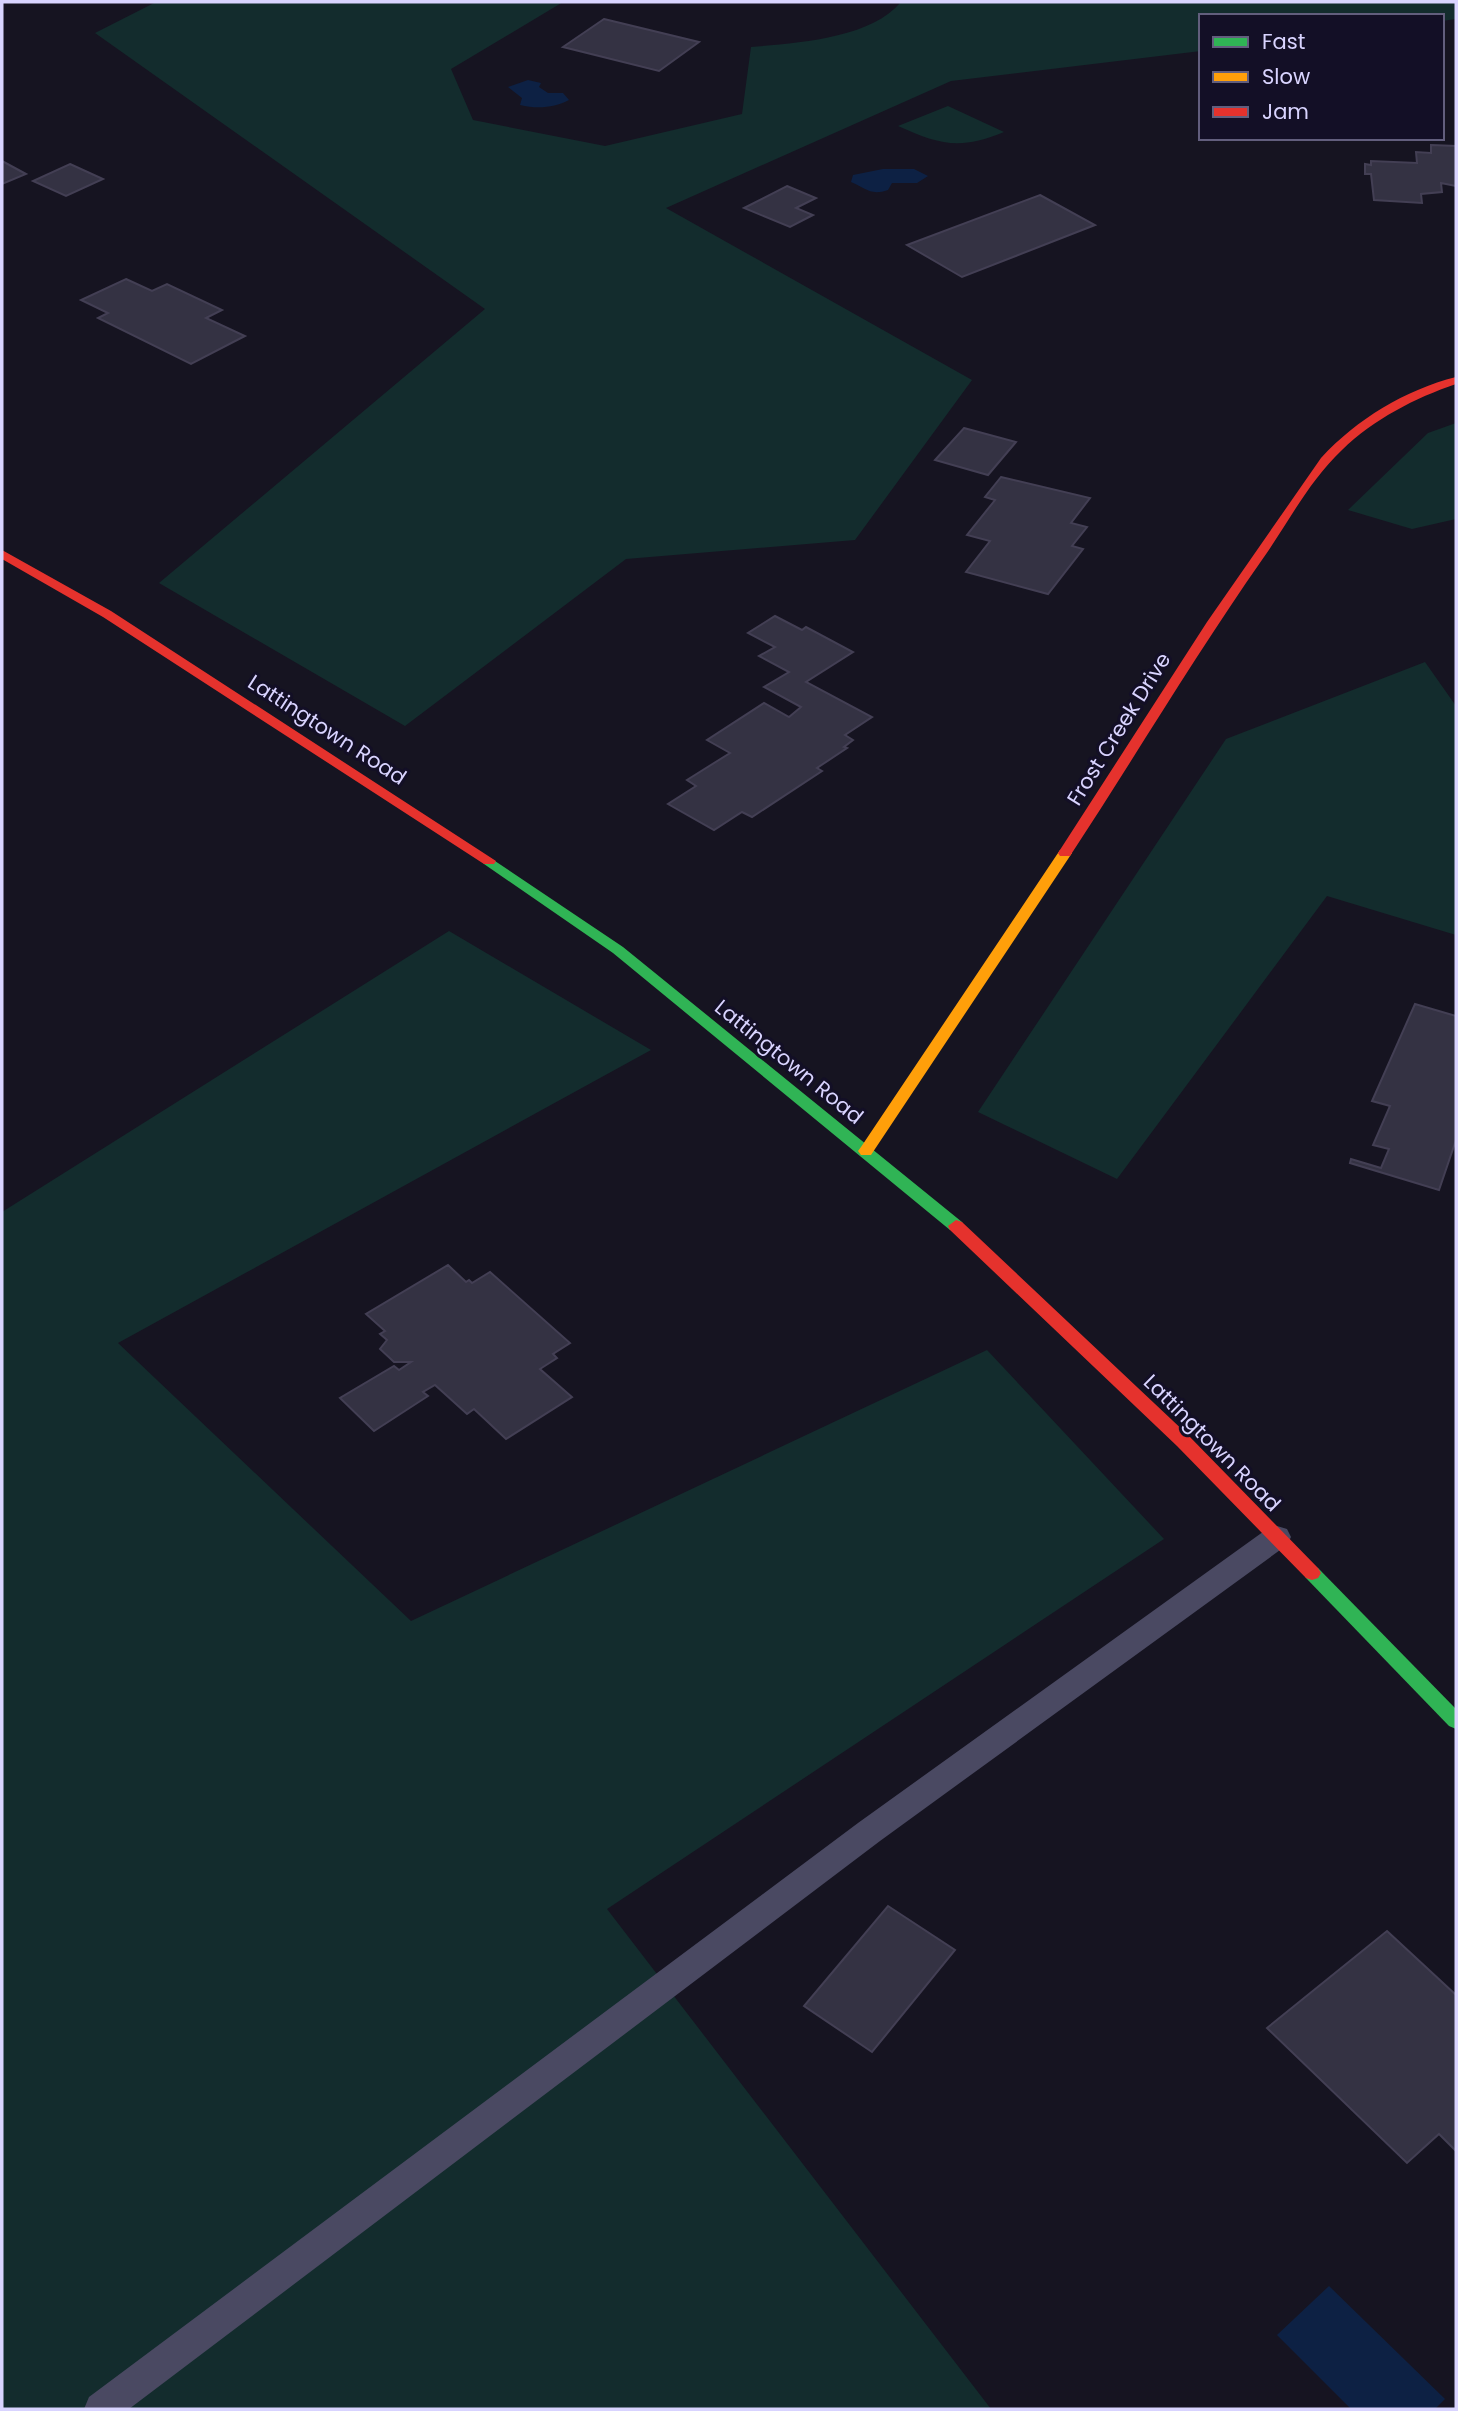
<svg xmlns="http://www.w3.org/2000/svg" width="1458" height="2411" viewBox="0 0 1458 2411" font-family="Poppins,sans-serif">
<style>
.green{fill:#132c2d}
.water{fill:#0d2144}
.building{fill:#343243;stroke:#433f54;stroke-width:2}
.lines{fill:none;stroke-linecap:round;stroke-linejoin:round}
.lane{fill:#4a4962;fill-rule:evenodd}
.fast{fill:#30b455;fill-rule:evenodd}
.slow{fill:#ff9f0a;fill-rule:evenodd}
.jam{fill:#e5322d;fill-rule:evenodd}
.labels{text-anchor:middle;stroke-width:6;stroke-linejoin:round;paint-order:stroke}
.street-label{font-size:21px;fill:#d9d4ff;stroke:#130f26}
</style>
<rect width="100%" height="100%" fill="#161421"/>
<g class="green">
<path d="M156 2H563L451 69 473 120 605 146 742 114 751 47C796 43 870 39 901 2H1456V19L1442 21V16H1201V51L951 81 666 208 972 380 855 540 626 559 405 726 159 583 485 309 95 33Z"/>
<path d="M948 106 1004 132C960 150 940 145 898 126Z"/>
<polygon points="1456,423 1456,519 1412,529 1348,510 1428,433"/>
<polygon points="1425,662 1456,706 1456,935 1327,896 1117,1179 978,1112 1226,739"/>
<polygon points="449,931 651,1050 118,1343 411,1621 987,1350 1164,1539 607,1909 991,2409 2,2409 2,1212"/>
</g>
<g class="water">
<path d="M528 80 541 83 539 87 548 93H563L569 100C554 108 537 109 520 105L522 98 508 87Z"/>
<path d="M883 169H914L928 176 917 183H892L888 190C870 196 866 188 851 182L853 175Z"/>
<polygon points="1329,2286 1445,2399 1435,2409 1351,2409 1277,2335"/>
</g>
<g class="building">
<polygon points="604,19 699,42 659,71 563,47"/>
<polygon points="1431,145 1456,146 1456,186 1441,183 1442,192 1421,194 1422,203 1374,200 1371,174 1365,174 1365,164 1371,165 1371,161 1417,163 1416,152 1431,153"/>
<polygon points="2,161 26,174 2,184"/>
<polygon points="70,164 103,179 66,196 33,181"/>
<polygon points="787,186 816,198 796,208 813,215 790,227 744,208"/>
<polygon points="1040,195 1095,225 962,277 907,245"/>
<polygon points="126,279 152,291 167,284 222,310 206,318 245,336 191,364 98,318 108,313 81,300"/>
<polygon points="964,428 1016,442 988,475 935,460"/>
<polygon points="1001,477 1090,498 1071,523 1087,527 1072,546 1083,549 1048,594 966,572 990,541 967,535 995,500 985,497"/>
<polygon points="775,616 802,630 806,627 853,652 806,682 872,717 845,735 853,740 844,747 847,748 817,768 822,771 752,817 742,812 714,830 668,804 696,786 687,780 730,753 707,740 764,703 789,717 801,707 764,687 789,672 759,656 775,647 748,633"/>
<polygon points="1415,1004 1456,1016 1456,1140 1439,1190 1350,1163 1351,1159 1381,1168 1389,1149 1373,1145 1390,1106 1372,1101"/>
<polygon points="448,1265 466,1282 469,1280 472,1283 490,1272 570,1343 553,1354 557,1358 540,1369 572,1397 506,1439 474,1409 467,1414 435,1385 423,1392 428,1396 374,1431 340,1398 394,1366 399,1370 411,1362 394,1362 380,1349 387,1340 380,1334 385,1331 366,1314"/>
<polygon points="888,1906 955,1950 872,2052 804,2006"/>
<polygon points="1387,1931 1456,1995 1456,2151 1439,2134 1407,2163 1267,2028"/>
</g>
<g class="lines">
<polygon class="lane" points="1277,1526 1287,1529 1291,1537 1287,1545 880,1841 129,2409 84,2409 89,2397 858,1823 1267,1529"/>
<g class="fast">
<polygon points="489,857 623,947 962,1222 964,1226 962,1230 950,1230 613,953 484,864 482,861 484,858"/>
<polygon points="1312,1566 1318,1568 1456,1709 1456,1729 1449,1726 1306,1578 1303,1573 1306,1568"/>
</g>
<polygon class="slow" points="1065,849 1072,853 871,1155 861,1155 858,1151 861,1147 1060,850"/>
<g class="jam">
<path d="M1456 377V384C1415 398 1374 419 1342 450 1310 480 1289 521 1264 557 1196 654 1135 757 1070 856H1060L1058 853 1207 622 1321 458C1357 419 1405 390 1456 377Z"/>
<polygon points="2,550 111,611 496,861 494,864 484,864 103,617 2,559"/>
<polygon points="956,1220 962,1222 1189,1436 1318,1568 1321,1573 1318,1578 1312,1580 1306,1578 1177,1446 950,1230 948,1226"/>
</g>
</g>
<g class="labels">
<g class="street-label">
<text transform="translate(1119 729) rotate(-58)" y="7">Frost Creek Drive</text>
<text transform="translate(327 730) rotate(33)" y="7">Lattingtown Road</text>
<text transform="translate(789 1062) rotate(39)" y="7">Lattingtown Road</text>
<text transform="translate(1212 1443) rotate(45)" y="7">Lattingtown Road</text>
</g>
</g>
<rect width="1458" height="2411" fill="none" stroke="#d9d4ff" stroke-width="7"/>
<rect x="1199" y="14" width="245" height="126" fill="#130f26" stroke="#625e7d" stroke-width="2"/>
<rect x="1213" y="37" width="35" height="10" fill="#30b455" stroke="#625e7d" stroke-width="2"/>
<text x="1262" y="49" font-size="21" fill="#d9d4ff">Fast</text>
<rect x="1213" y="72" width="35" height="10" fill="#ff9f0a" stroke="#625e7d" stroke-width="2"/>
<text x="1262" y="84" font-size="21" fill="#d9d4ff">Slow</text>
<rect x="1213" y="107" width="35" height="10" fill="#e5322d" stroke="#625e7d" stroke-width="2"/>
<text x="1262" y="119" font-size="21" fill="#d9d4ff">Jam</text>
</svg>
